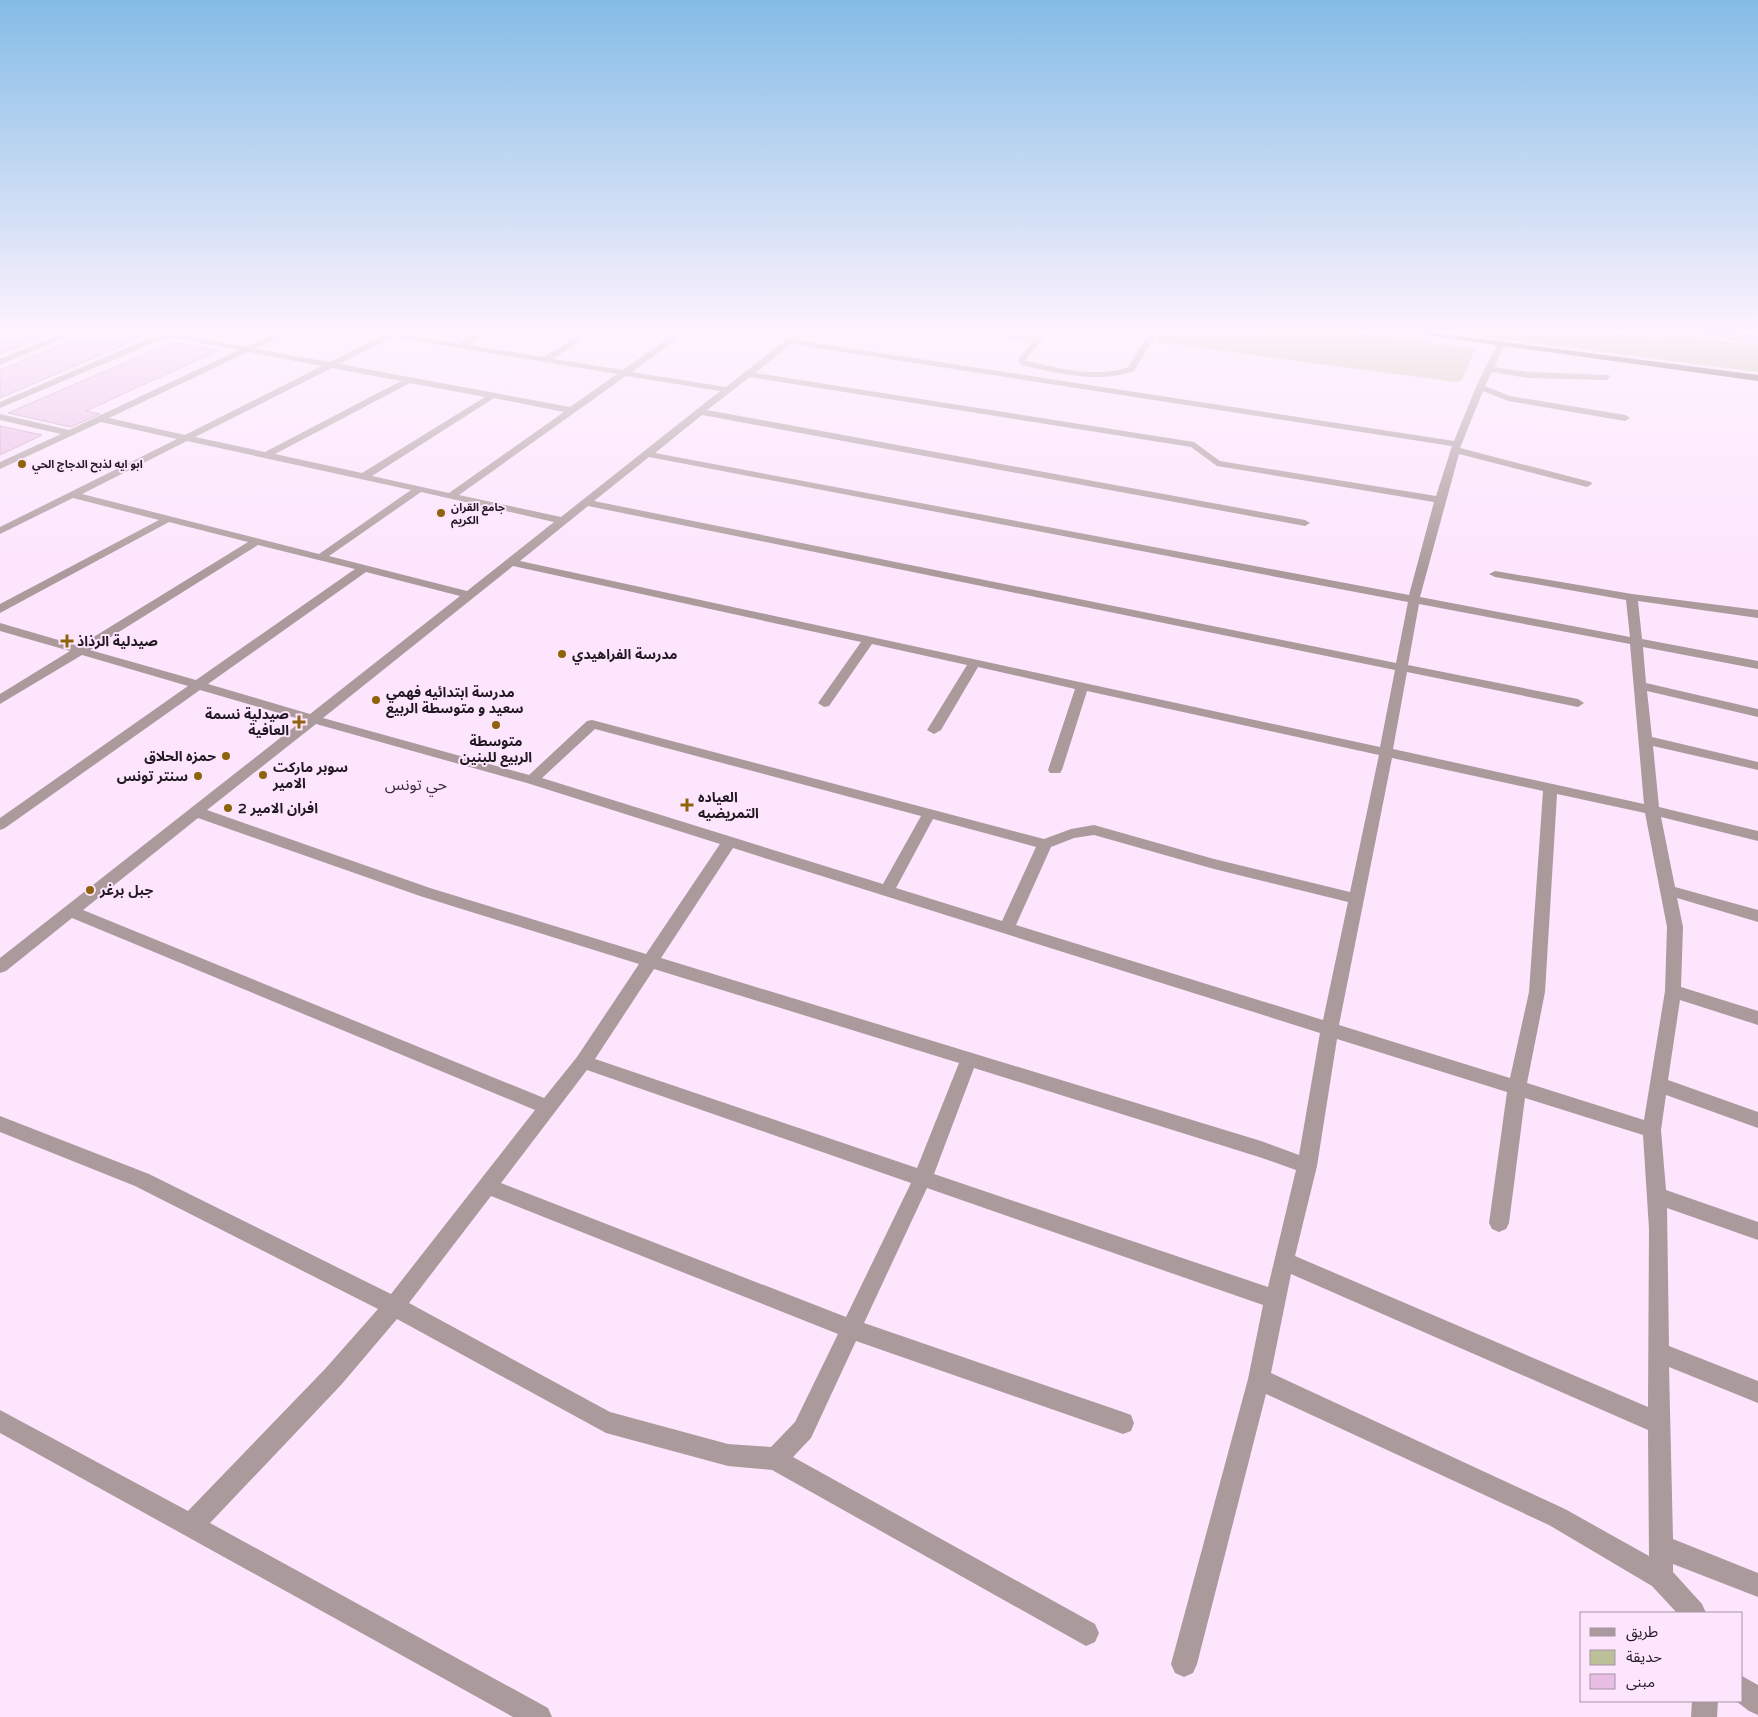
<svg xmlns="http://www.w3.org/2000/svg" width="1758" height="1717" viewBox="0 0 1758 1717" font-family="'Varela Round','Noto Sans Arabic',sans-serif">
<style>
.green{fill:#bbc099}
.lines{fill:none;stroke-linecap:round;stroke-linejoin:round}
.canal{fill:#8fc7e3;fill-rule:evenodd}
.building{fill:#e9bee5;stroke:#b9a0b6}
.minor{fill:#aa9a9b;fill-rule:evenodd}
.highway{fill:#5b3d40;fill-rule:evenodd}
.poi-dot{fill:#8f630b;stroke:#fde5fd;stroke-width:2}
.labels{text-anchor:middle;stroke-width:4;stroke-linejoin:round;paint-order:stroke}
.far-poi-label{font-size:11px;font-weight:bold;fill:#211921;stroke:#fde5fd;text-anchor:start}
.poi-label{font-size:14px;font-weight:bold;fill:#211921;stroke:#fde5fd;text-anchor:start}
.quarter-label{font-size:16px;fill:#392639;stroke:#fde5fd}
</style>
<rect width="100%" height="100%" fill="#fde5fd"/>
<g class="green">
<polygon points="1163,331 1344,331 1475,349 1462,380 1455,382 1157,342"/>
<polygon points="1439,331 1601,331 1665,340 1666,335 1758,345 1758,372"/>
</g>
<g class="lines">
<polygon class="canal" points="1689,331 1730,331 1758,335 1758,343 1695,335"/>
</g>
<g class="building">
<polygon points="0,331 56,331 0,354"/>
<polygon points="95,331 118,331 145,336 0,398 0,370"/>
<polygon points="173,342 219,350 86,411 100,414 71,427 8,413"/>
<polygon points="0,426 42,435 0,455"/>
</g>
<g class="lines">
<g class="minor">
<polygon points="68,331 80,331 0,365 0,359"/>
<path d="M145 331 166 332 246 347 279 331H290L255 349 330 362 392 331H403L400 334 459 344 481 331H491L468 345 544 357 585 331H595L553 359 623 370 678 331H688L632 372 726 387 797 331H806L796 340 1454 441 1476 387 1498 342 1505 344 1494 367 1528 372 1609 375 1610 377 1606 380 1528 378 1492 372 1485 386 1510 396 1625 415 1630 418 1625 421 1508 401 1483 391 1460 448 1591 482 1592 484 1587 487 1459 454 1420 597 1630 637 1626 600 1495 577 1489 574 1495 571 1632 594 1758 610V618L1638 601 1642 639 1758 661V669L1643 647 1646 683 1758 709V717L1647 691 1652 737 1758 762V770L1653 746 1659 807 1758 831V841L1661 817 1675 887 1758 910V922L1677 898 1683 927 1681 987 1758 1011V1025L1680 1000 1668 1080 1758 1112V1128L1666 1095 1661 1130 1666 1190 1758 1222V1240L1667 1208 1669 1346 1758 1381V1403L1669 1367 1673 1539 1758 1573V1597L1673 1564V1572L1702 1604 1706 1613H1677L1652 1586 1549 1525 1266 1394 1197 1664 1193 1673 1184 1677 1175 1673 1171 1664 1248 1379 1263 1305 927 1188 864 1323 1123 1412 1131 1415 1134 1423 1131 1431 1123 1434 856 1341 811 1438 793 1457 1095 1624 1099 1633 1095 1642 1086 1646 772 1470 728 1466 606 1433 397 1319 341 1385 210 1523 548 1708 552 1717H513L0 1433V1410L188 1511 325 1369 378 1309 135 1186 0 1132V1116L149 1174 391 1294 535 1110 72 918 6 971 0 973V958L303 720 200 690 5 828 0 830V818L188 686 82 655 0 704V694L70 651 0 631V623L79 646 248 542 169 522 0 613V604L159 520 73 498 0 534V527L177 439 101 422 0 469V462L61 434 0 420V414L69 430 239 350 167 337 0 408V402L157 335ZM392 337 617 374 570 407 339 364ZM791 344 1452 446 1436 496 1220 461 1194 442 755 373ZM248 352 322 366 185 435 109 418ZM332 368 401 381 265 452 195 437ZM626 376 720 391 561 517 459 495ZM750 377 1191 447 1217 466 1434 502 1409 595 655 453 702 415 1305 526 1310 523 1305 520 707 410ZM410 383 485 397 362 473 275 454ZM494 398 564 412 449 493 372 476ZM187 441 411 490 319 554 82 494ZM649 457 1408 602 1396 663 594 501ZM421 492 554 522 467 591 329 556ZM588 506 1395 670 1380 747 520 561ZM258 545 355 569 196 680 90 650ZM513 566 861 642 818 703 824 707 829 706 872 644 967 665 927 730 934 734 941 730 978 667 1075 689 1048 770 1050 773H1060L1062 770 1087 691 1379 755 1350 892 1214 859 1094 825 1071 829 1044 839 592 720 587 721 529 775 323 718ZM366 572 460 596 310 714 208 684ZM1419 604 1630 644 1644 804 1393 749 1407 672 1578 707 1584 703 1578 699 1408 665ZM316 724 527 783 720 844 646 954 430 888 207 810ZM595 729 921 816 883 884 542 778ZM1392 758 1543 791 1529 992 1510 1078 1339 1025ZM1557 794 1645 813 1667 927 1665 991 1644 1120 1527 1083 1545 992ZM198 818 420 896 639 964 577 1057 544 1098 83 910ZM933 819 1036 847 1002 921 896 888ZM1094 835 1214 869 1348 902 1323 1020 1016 925 1051 847 1074 838ZM733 848 1320 1033 1299 1155 1261 1141 661 958ZM654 969 959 1063 917 1168 595 1059ZM1337 1039 1507 1092 1489 1223 1492 1229 1499 1232 1506 1229 1509 1223 1525 1098 1643 1135 1649 1229 1648 1407 1295 1256 1317 1166ZM974 1068 1259 1157 1296 1170 1268 1287 934 1174ZM587 1070 911 1183 846 1317 501 1183ZM491 1196 838 1334 795 1422 771 1447 728 1444 610 1412 409 1303ZM1291 1274 1648 1430 1649 1556 1565 1509 1271 1373Z"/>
<path d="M973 331H996L1036 337 1041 331H1049L1026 359 1027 361C1058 368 1098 379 1128 367L1150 331H1158L1134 371C1099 384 1056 373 1021 365L1018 359 1032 342Z"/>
<polygon points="1742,1676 1758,1685 1758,1715 1749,1711 1736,1701 1742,1701"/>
<polygon points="1692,1701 1718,1701 1717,1717 1691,1717"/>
</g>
<polygon class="highway" points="1396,331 1421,331 1758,375 1758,381"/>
</g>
<linearGradient id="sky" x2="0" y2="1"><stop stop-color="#84bce6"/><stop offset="0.58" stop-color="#fef3fe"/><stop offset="1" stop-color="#fef3fe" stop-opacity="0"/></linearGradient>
<rect width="1758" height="572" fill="url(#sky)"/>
<g class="poi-dot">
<circle cx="22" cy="464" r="5"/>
<circle cx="441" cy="513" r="5"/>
<path d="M64.5 633.5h5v5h5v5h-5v5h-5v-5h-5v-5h5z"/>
<circle cx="562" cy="654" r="5"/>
<circle cx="376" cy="700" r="5"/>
<path d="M296.5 714.5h5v5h5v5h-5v5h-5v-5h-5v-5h5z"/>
<circle cx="496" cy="725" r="5"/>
<circle cx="226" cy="756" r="5"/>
<circle cx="263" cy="775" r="5"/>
<circle cx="198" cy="776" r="5"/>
<path d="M684.5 797.5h5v5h5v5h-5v5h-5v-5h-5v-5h5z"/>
<circle cx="228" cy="808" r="5"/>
<circle cx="90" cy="890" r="5"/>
</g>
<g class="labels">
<g class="far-poi-label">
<text x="32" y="468">ابو ايه لذبح الدجاج الحي</text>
<text x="451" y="511">جامع القران<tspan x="451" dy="13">الكريم</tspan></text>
</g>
<g class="poi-label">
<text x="77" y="646">صيدلية الرذاذ</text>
<text x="572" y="659">مدرسة الفراهيدي</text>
<text x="386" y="697">مدرسة ابتدائيه فهمي<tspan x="386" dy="16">سعيد و متوسطة الربيع</tspan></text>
<text x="289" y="719" text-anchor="end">صيدلية نسمة<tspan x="289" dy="16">العافية</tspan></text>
<text x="496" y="746" text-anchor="middle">متوسطة<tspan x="496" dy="16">الربيع للبنين</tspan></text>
<text x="216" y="761" text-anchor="end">حمزه الحلاق</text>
<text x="273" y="772">سوبر ماركت<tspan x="273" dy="16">الامير</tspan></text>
<text x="188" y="781" text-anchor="end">سنتر تونس</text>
<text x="698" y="802">العياده<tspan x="698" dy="16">التمريضيه</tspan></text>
<text x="238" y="813">افران الامير 2</text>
<text x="100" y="895">جبل برغر</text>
</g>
<g class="quarter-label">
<text x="416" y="790">حي تونس</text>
</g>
</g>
<rect x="1580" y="1612" width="162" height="90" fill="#fde5fd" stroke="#a593a5"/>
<rect x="1590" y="1628" width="25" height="8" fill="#aa9a9b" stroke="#a593a5"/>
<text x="1626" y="1637" font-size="15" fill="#211921">طريق</text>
<rect x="1590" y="1650" width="25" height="15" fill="#bbc099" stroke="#a593a5"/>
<text x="1626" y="1662" font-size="15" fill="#211921">حديقة</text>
<rect x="1590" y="1674" width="25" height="15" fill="#e9bee5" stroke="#a593a5"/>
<text x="1626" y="1687" font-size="15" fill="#211921">مبنى</text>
</svg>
